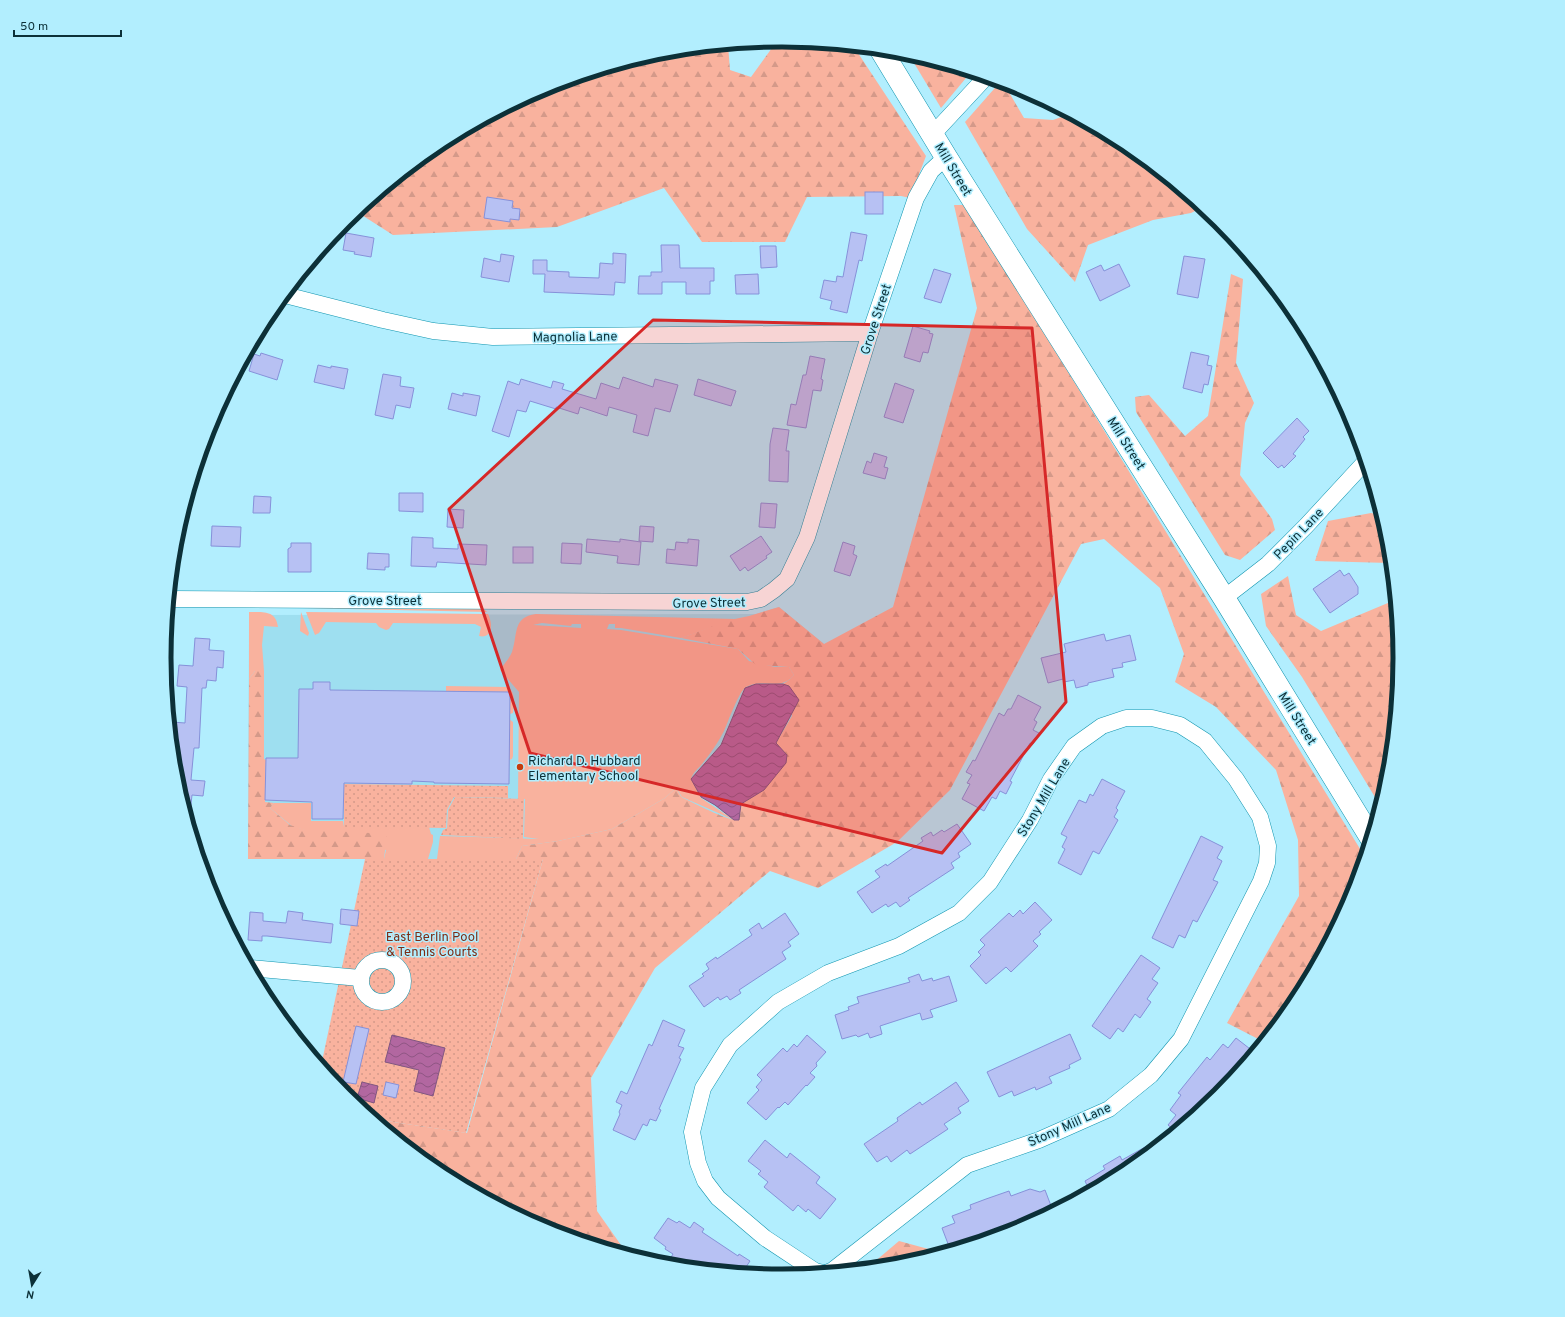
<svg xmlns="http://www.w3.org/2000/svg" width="1565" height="1317" viewBox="0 0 1565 1317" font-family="Overpass,sans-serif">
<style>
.built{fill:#9edff0}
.green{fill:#f9b29e;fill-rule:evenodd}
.forest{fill:url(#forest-firs)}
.park{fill:url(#park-dots)}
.water{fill:url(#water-waves);stroke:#805681}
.building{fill:#b7c1f3;stroke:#8691d9}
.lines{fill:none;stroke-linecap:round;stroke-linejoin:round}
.street-casing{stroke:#1095af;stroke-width:17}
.secondary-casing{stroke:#1095af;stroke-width:23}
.street{stroke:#fff;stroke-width:16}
.secondary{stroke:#fff;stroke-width:22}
.marked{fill:#d62828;fill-opacity:0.2;stroke:#d62828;stroke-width:3;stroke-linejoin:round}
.poi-dot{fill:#c53c0d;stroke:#b2eefe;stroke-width:1.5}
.labels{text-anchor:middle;stroke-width:3;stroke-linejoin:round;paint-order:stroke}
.street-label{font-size:13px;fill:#0c3038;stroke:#b2eefe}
.poi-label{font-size:13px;fill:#0c3038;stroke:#b2eefe;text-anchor:start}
.park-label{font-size:13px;fill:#7e2b13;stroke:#b2eefe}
.rim{fill:none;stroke:#0c3038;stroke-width:5}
</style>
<defs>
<pattern id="forest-firs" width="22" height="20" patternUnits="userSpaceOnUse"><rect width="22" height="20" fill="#f9b29e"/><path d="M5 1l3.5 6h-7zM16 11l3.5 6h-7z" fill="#d49989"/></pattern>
<pattern id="park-dots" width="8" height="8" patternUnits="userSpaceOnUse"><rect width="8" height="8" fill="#f9b29e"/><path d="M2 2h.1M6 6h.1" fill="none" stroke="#d49989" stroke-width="1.8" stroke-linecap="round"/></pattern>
<pattern id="water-waves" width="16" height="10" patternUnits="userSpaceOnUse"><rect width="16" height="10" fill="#b267a0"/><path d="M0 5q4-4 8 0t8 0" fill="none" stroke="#8f5583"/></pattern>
</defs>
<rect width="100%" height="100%" fill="#b2eefe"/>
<polygon class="built" points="779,607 824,644 767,856 543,859 248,859 249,615 756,614"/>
<g class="green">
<polygon points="307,606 483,608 487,612 302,608"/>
<path d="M249 612C263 612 276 610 278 627L264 626 262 645 264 671H255L249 679Z"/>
<polygon points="301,612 309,633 308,636 300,631"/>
<path d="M306 612 488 614C493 624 493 639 479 636L481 627 475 624 393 623 389 629 386 630 379 627 376 623 326 622 319 633 315 635Z"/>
<path d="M536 614 736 619 681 638 621 628H615V624H609L607 629 621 630 738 649 749 661 775 667H789L794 675C780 692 763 677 746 687 739 691 728 722 724 731 718 743 710 754 702 764 698 769 693 772 691 779L701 798 734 820 682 797 676 788 665 798 612 829 558 841 522 846 516 859H437L440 836 539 839 524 837 525 799H518L519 692 500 670C504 664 509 659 512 652 518 635 512 617 536 614ZM542 623 571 626 572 624H581V628L533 625Z"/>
<path d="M446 686 508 687C516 693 514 704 513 713L510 714V692L446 691Z"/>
<polygon points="509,719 513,722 513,756 512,759 509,760"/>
<polygon points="274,803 311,803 311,821 343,821 344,827 429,827 431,834 433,835 433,842 428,859 384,859 386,850 293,827 270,808"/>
</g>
<g class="forest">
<polygon points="783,40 854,47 926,156 910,198 901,196 807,197 785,242 702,242 664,188 557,227 393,235 357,212 439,144 546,87 662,52 728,45 730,70 751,77 777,41"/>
<polygon points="908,53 971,72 941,108"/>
<polygon points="1001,81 1018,87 1010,94 1024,118 1053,120 1070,114 1126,144 1203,207 1191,213 1153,220 1088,245 1075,282 1027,229 965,122"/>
<path d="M954 205H966L1365 857 1354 895 1297 1002 1264 1042 1227 1023 1299 896 1298 840 1276 770 1216 707 1175 682 1184 654 1160 588 1104 539 1081 544 950 790 897 842 818 888 770 871 655 968 591 1078 597 1211 628 1255 546 1230 439 1173 373 1119 467 1133 543 859H516L522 846 558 841 612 829 665 798 676 788C678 791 680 796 683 798 694 803 728 821 738 820L741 804 764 790 787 755 776 743 792 716 789 686 783 684 789 680 794 675 789 667 756 665 738 649 681 638 730 620 749 616 779 607 824 644 893 607 977 308Z"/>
<polygon points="1231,274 1243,279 1236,363 1254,403 1245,423 1240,475 1272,519 1275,530 1240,560 1225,555 1136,412 1135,397 1149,395 1185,436 1208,416"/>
<polygon points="1371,513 1383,516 1389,538 1392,568 1390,563 1315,561 1328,521"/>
<polygon points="1288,576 1296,615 1321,631 1395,600 1401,659 1389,779 1381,807 1302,677 1266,626 1261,594"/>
<polygon points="255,671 264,671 264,759 266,760 265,802 274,803 270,808 290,825 302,829 387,834 384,859 248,859 249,679"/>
<polygon points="899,1241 943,1253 903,1265 866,1269"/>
</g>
<g class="park">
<polygon points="344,784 508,786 508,798 454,797 447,810 446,828 344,827"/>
<polygon points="455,797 524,799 523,839 441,835 443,830 447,828 448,810"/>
<polygon points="365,859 543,859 466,1133 373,1119 345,1096 321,1066"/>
</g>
<g class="water">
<polygon points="756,684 783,684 789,686 799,700 776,743 787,755 786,763 764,790 741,804 739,820 734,820 715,805 701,797 691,779 721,745 745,688"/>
<polygon points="392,1035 445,1048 433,1096 414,1091 419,1070 385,1062"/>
<polygon points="362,1082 378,1086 374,1103 357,1098"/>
</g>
<g class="building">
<rect x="865" y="192" width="18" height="22"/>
<polygon points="487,197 513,201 512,208 520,209 519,220 510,219 510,222 484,218"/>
<polygon points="851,232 867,235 862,261 859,260 847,313 830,309 832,301 820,298 824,280 836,282 837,276 843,277"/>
<polygon points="346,233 374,238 371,257 354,254 355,252 343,250"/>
<polygon points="661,245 679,245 680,268 714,268 714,281 710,281 710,294 686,294 686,282 662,282 662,294 638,294 639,276 651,276 651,272 662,272"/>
<polygon points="760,246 776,246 777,267 761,268"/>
<polygon points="613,253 626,254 625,283 615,282 614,295 544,292 545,274 533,274 533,260 547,260 547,271 569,272 569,277 599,278 600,263 613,264"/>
<polygon points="501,254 514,256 509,282 481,277 484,258 500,262"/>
<polygon points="1184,256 1205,259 1198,298 1177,294"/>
<polygon points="1119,264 1130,286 1100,301 1086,272 1101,265 1104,271"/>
<polygon points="934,269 951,274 941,303 924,298"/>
<polygon points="758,274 759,294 736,294 735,275"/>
<polygon points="913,326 930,331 929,333 933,334 928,353 923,352 920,362 904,357"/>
<polygon points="1191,352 1209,356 1207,365 1212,366 1208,385 1204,384 1202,393 1183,388"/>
<polygon points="261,353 283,360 277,380 249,371 254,354 260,356"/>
<polygon points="810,356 825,359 821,379 823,380 821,391 813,390 806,428 787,425 791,404 796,405 803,375 806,375"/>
<polygon points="318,365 331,368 331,366 348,369 344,389 314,382"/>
<polygon points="383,374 401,377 400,386 414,388 410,408 396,405 393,419 375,415"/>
<polygon points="623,377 653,387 655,379 678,385 670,412 655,408 648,436 633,432 637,415 609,407 607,416 580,407 578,414 556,407 556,409 530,401 526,412 517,410 509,437 492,431 508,381 519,385 521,379 551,388 553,381 564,384 562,389 596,399 601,383 619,389"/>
<polygon points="698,379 736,391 731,406 694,395"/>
<polygon points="895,383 914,390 903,423 884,417"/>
<polygon points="452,393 463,396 463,393 480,396 476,416 448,409"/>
<polygon points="1297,418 1309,431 1303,437 1305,439 1293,454 1296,456 1284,468 1282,465 1278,468 1263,453"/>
<polygon points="773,428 789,430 786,451 789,451 788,482 769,481 770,444"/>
<polygon points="874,453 887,457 884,467 888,468 885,479 863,473 867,461 871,463"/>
<polygon points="399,493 423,493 423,512 399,511"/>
<polygon points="254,496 271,497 270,513 253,513"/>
<polygon points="761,503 777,504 775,528 759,527"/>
<polygon points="448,509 464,510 463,528 447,527"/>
<polygon points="212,526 241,527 240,547 211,546"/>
<polygon points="640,526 654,527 653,542 639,541"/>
<polygon points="761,536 772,552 766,556 767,558 748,571 745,567 740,571 730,556"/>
<polygon points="412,537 433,538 433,548 458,549 458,544 487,545 486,565 437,562 436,567 411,566"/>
<polygon points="587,539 620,542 620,539 641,542 639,565 617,563 618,556 586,552"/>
<polygon points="688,539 699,540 697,566 666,563 667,549 675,550 676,542 688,543"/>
<polygon points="843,542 855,546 853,554 857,556 850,576 834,571"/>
<polygon points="291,543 311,543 311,572 288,572 288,549 291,547"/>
<polygon points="562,543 582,544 581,564 561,563"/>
<rect x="513" y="547" width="20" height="16"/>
<polygon points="368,553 389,554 389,567 385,567 385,570 367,569"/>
<polygon points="1340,570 1344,576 1349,573 1358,587 1358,594 1330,613 1313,589"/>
<polygon points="1104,634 1106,641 1130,635 1136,660 1122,663 1123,667 1112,669 1114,677 1088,683 1088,685 1076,688 1074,680 1064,682 1063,679 1048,683 1041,658 1066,652 1064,644"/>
<polygon points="195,638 210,639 209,650 224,651 223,668 217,667 216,681 207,680 206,688 202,688 199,748 194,748 191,780 205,781 203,796 192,795 189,822 176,779 174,759 175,747 173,746 171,731 172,722 185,723 187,687 177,686 179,665 193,666"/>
<polygon points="313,682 330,682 330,690 510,692 509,784 434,783 434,782 412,781 412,784 344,783 343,819 312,819 312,802 265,800 266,758 298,758 299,689 313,689"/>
<polygon points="1018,695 1041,707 1034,720 1037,722 1033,730 1039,733 1033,744 1030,743 1010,781 1012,782 1006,794 1000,791 996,799 992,797 984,811 962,799 970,784 967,783 972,775 966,772 973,760 975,761 999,713 1004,716 1008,709 1011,709"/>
<polygon points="1102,779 1125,791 1116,808 1118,810 1114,817 1118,820 1099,854 1093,851 1081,875 1058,863 1065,849 1062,847 1067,837 1061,834 1079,800 1086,803 1090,794 1093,796"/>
<polygon points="957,824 971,844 958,853 960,857 951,863 954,868 908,898 910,900 900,907 896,902 888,907 886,904 872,913 857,892 880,877 875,871 886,864 887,866 923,841 921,838 931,832 933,836 942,830 944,832"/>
<polygon points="1201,836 1223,847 1217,858 1222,861 1213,880 1218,882 1197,922 1193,920 1185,938 1179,935 1173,948 1152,938"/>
<polygon points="1035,902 1052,920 1039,932 1041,934 1033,941 1038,946 1011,972 1006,967 986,984 970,966 981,955 978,952 985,945 980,940 1009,913 1013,917 1020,910 1023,914"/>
<polygon points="341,909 359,911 357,926 340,924"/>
<polygon points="288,911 303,913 302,920 333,924 331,943 267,936 262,936 262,941 248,940 250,912 263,913 263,921 286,923"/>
<polygon points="785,913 799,934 788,942 791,946 782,952 786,959 739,990 741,993 730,1000 727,996 720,1000 718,997 704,1007 689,986 704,976 702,974 709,969 706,964 716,957 717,959 752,935 749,930 759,923 762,929"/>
<polygon points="1141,955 1160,968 1152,979 1158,983 1147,999 1151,1002 1140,1018 1135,1014 1123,1032 1118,1028 1110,1039 1092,1026"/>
<polygon points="919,974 922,981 932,978 933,981 949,976 957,1001 930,1010 933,1017 922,1020 920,1013 880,1026 882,1034 870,1038 868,1033 858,1037 856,1035 842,1039 835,1015 849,1010 848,1007 859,1003 857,997 910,982 908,978"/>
<polygon points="663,1020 685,1030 678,1046 684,1048 679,1058 681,1059 659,1109 661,1110 656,1121 650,1119 647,1126 643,1124 635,1140 613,1130 620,1114 619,1112 622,1105 616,1102 621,1091 627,1094 649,1044 652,1046"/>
<polygon points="356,1026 369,1029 356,1084 343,1082"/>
<polygon points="1070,1034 1081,1059 1069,1065 1070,1068 1049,1077 1052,1083 1036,1090 1035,1087 1014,1096 1012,1091 999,1097 987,1072"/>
<polygon points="807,1035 826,1052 816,1063 817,1066 810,1073 815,1077 807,1086 806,1085 788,1105 785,1102 779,1108 778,1107 766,1120 747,1103 759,1090 756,1087 762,1080 757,1075 783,1048 787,1052 794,1044 797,1047"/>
<polygon points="1236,1038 1254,1052 1220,1096 1176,1132 1168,1125 1176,1115 1170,1110 1181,1095 1178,1093 1207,1057 1210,1060 1223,1044 1228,1048"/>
<polygon points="386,1082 399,1085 396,1098 383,1095"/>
<polygon points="956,1082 969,1101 958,1108 961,1113 944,1124 948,1129 910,1154 907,1150 891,1162 887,1156 877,1162 864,1144 898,1121 897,1118 920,1102 922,1105"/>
<polygon points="765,1140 787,1158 790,1153 820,1177 816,1183 836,1199 820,1219 808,1209 806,1212 798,1205 793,1211 764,1187 768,1182 758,1174 761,1171 748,1161"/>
<polygon points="1154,1142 1157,1147 1126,1173 1090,1192 1085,1181 1105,1169 1103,1166 1120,1156 1122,1160"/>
<polygon points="1030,1189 1040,1192 1045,1190 1053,1211 1015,1225 1016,1228 989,1239 988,1235 950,1249 942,1228 955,1223 952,1216 971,1209 970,1205 986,1199 1009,1191 1011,1196"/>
<polygon points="668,1218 677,1223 679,1221 690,1228 694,1222 704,1229 702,1232 738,1256 739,1254 750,1261 742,1273 682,1267 670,1259 673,1254 665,1249 666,1247 654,1238"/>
</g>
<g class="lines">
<defs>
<g id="street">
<polyline points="933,134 986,77"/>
<polyline points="285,295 383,320 433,331 493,337 870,333"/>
<polyline points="1224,598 1268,564 1306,526 1366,461"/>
<polyline points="170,599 704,602 747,602 761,599 774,590 787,579 807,537 870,333 916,198 931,171 946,157"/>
<circle cx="382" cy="981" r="21"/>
<polyline points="250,968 360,978"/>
<polyline points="823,1273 815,1271 765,1238 718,1198 705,1181 698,1163 692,1132 703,1088 730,1045 778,1002 828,973 899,946 959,913 990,882 1030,820 1051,779 1074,746 1102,726 1126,718 1152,718 1180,725 1205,741 1236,779 1260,817 1268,846 1267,863 1261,881 1181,1039 1151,1075 1109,1109 1039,1140 967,1165 833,1270 826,1273"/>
</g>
<polyline id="secondary" points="881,50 946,157 1224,598 1371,838"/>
</defs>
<use href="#street" class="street-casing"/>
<use href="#secondary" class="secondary-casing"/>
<use href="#street" class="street"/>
<use href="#secondary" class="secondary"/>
</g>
<path class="marked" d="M653 320 1032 328 1066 702 942 853 530 753 449 509Z"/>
<circle class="poi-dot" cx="520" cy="767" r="4"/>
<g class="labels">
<g class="street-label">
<text transform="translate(954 169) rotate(59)" y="5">Mill Street</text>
<text transform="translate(875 319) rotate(-72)" y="5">Grove Street</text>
<text transform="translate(575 336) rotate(-1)" y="5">Magnolia Lane</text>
<text transform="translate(1127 443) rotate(58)" y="5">Mill Street</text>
<text transform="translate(1298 533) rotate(-46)" y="5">Pepin Lane</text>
<text x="385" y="605">Grove Street</text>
<text transform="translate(709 602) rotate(-1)" y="5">Grove Street</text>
<text transform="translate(1298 718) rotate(58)" y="5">Mill Street</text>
<text transform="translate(1043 797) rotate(-59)" y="5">Stony Mill Lane</text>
<text transform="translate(1069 1124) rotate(-24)" y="5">Stony Mill Lane</text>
</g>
<g class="poi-label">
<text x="528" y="765">Richard D. Hubbard<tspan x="528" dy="15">Elementary School</tspan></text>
</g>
<g class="park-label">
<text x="432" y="941">East Berlin Pool<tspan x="432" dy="15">&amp; Tennis Courts</tspan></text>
</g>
</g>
<path d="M0 0H1565V1317H0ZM171 658a611 611 0 1 1 1222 0a611 611 0 1 1-1222 0Z" fill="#b2eefe" fill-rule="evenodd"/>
<path class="rim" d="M171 658a611 611 0 1 1 1222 0a611 611 0 1 1-1222 0Z"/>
<g transform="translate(32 1285) rotate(191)" stroke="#b2eefe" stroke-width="3" paint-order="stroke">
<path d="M0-3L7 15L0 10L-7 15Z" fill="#0c3038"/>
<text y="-6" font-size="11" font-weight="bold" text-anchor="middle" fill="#0c3038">N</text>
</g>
<path d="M14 30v6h107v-6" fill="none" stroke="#0c3038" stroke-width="2"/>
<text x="20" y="30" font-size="12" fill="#0c3038" stroke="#b2eefe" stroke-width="3" paint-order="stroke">50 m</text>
</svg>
